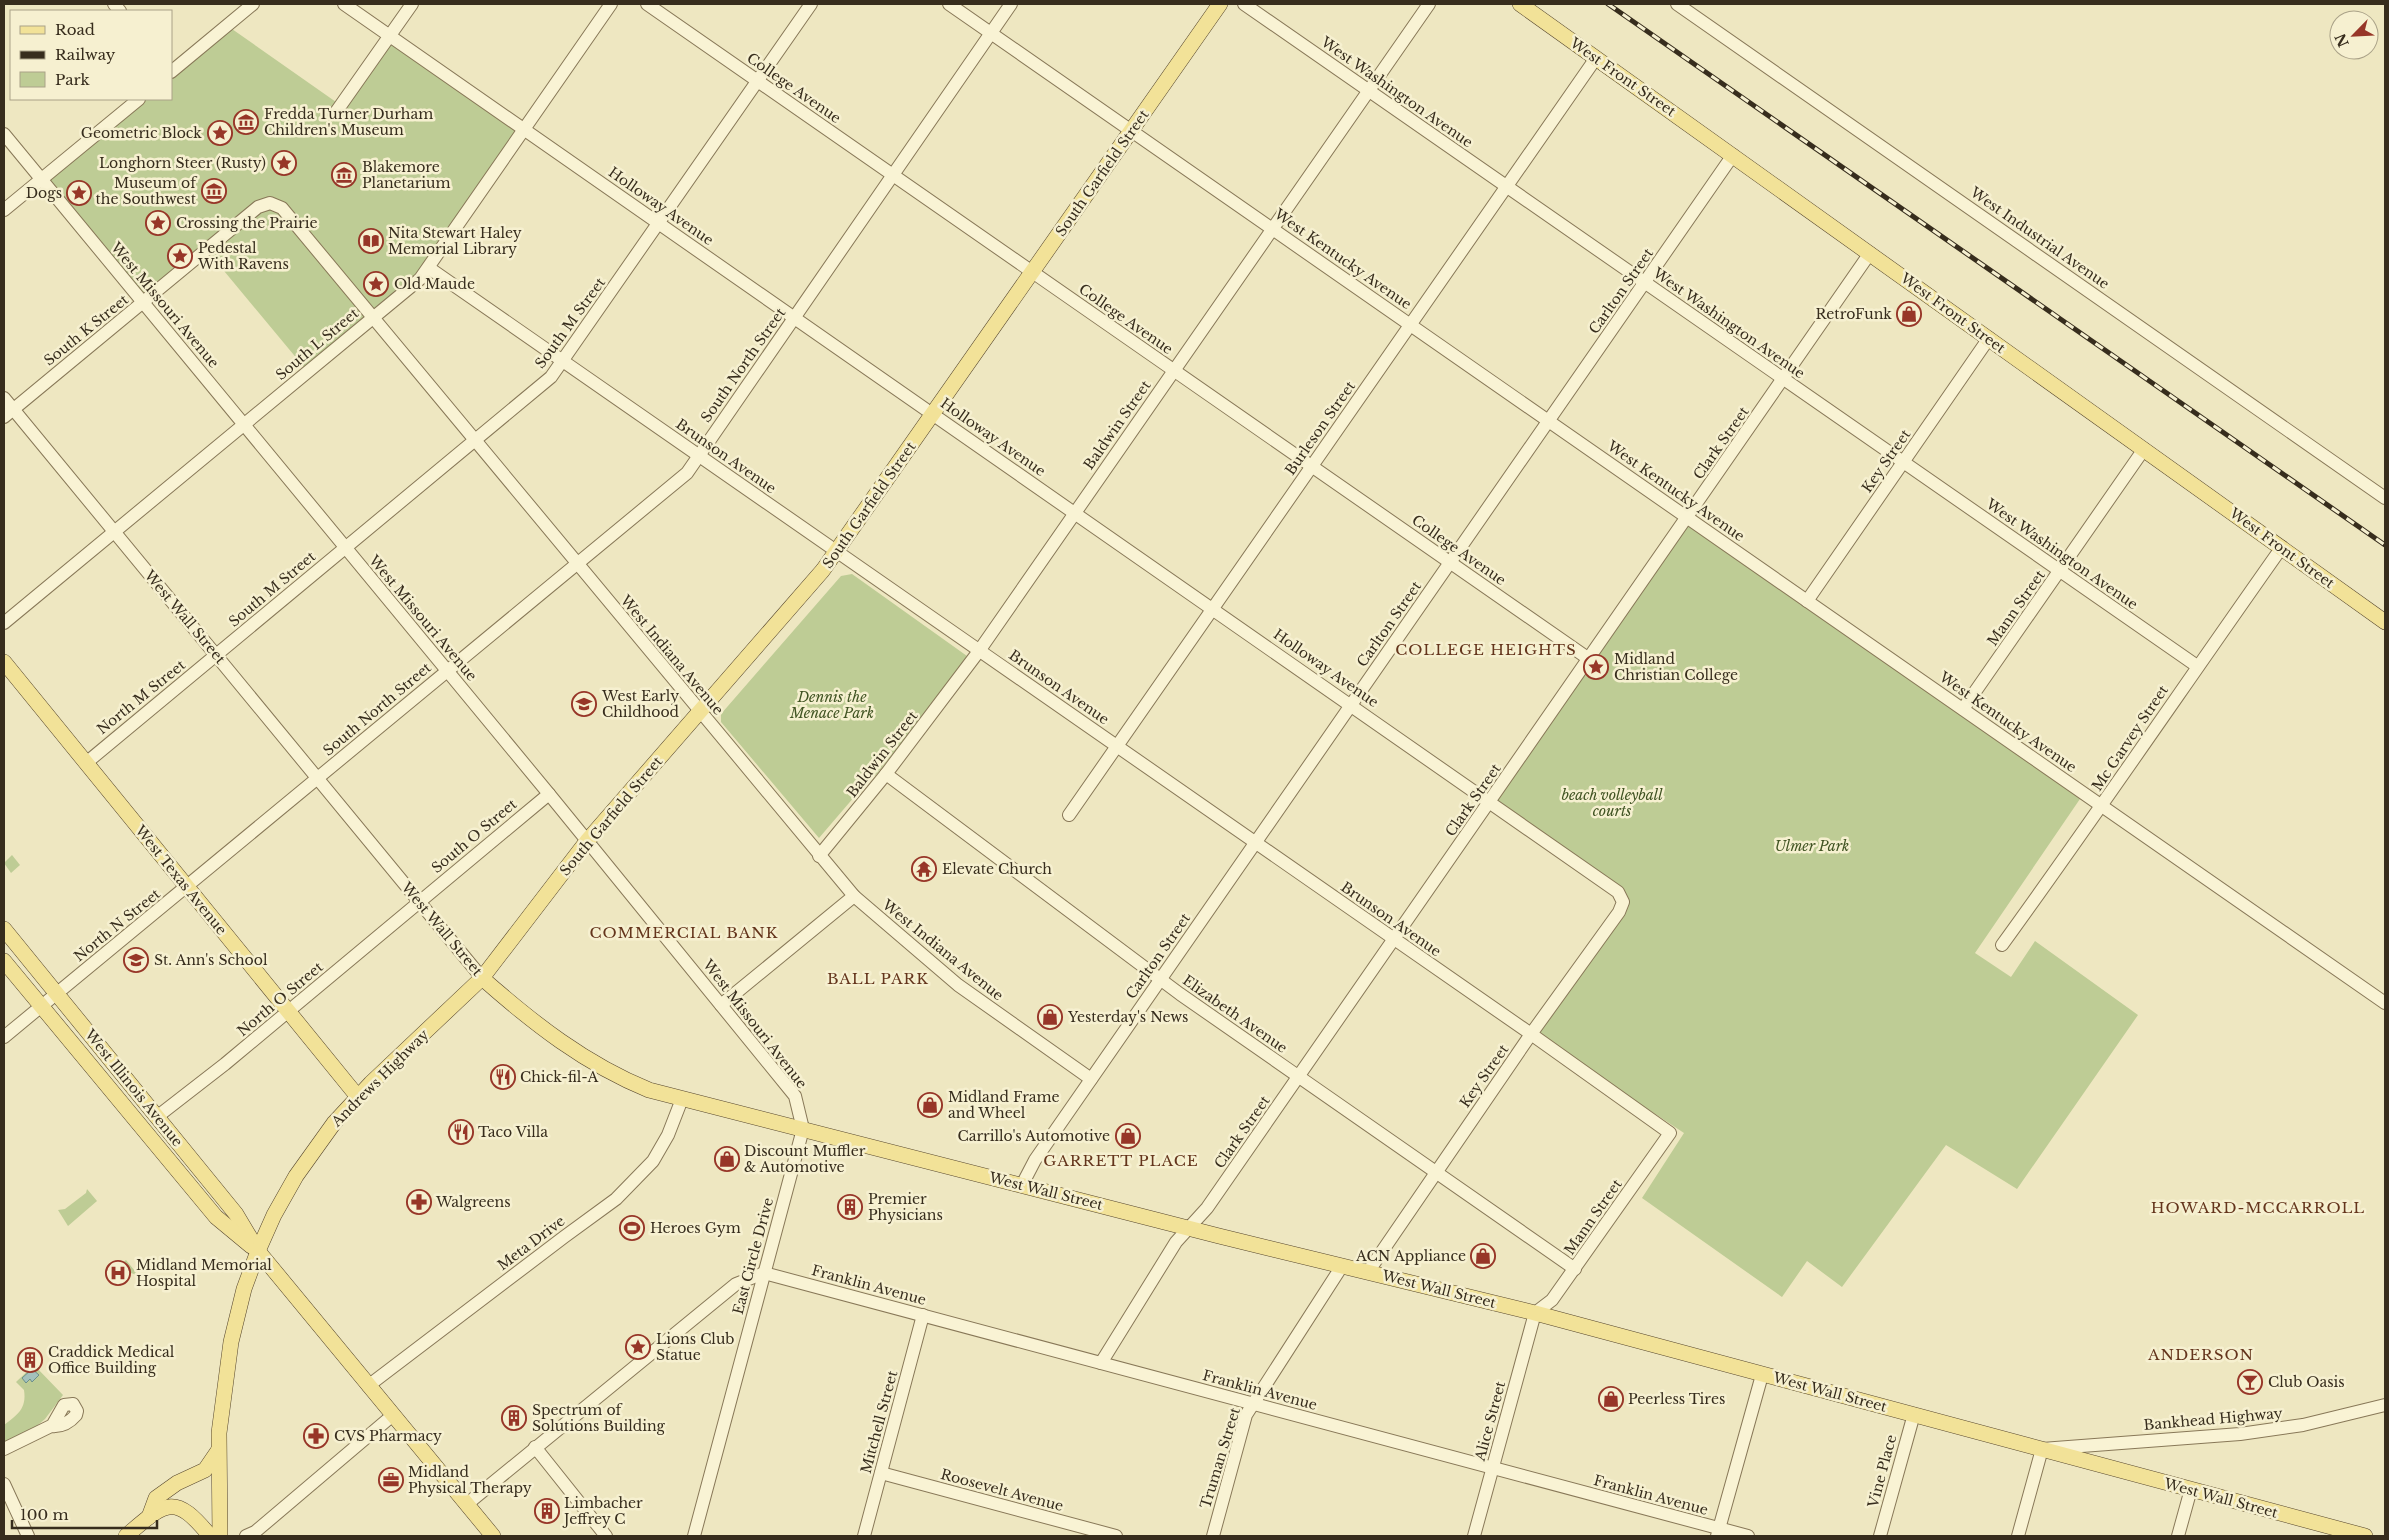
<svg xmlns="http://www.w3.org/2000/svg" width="2389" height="1540" viewBox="0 0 2389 1540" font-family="'Libre Baskerville',serif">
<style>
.green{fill:#becc95}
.water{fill:#a4c1bc;stroke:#6b8f8a}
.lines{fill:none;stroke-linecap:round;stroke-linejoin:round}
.minor-casing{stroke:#887858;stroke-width:14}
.major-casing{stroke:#55452d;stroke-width:16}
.minor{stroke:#f9f3d4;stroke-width:12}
.major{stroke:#f2e298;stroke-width:15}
.rail-casing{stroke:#372d1d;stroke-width:5}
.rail{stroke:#f6f0d0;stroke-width:3;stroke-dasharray:9;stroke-linecap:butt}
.labels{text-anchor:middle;stroke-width:5;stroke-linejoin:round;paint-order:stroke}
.street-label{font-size:14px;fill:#372d1d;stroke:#f6f0d0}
.poi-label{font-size:14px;fill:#372d1d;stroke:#f6f0d0;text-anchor:start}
.park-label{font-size:14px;font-style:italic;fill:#415423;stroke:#f6f0d0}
.neighbourhood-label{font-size:15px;letter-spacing:1px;fill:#64351c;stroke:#f6f0d0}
</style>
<rect width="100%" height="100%" fill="#eee7c1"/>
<g class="green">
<polygon points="232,29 346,109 391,40 518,130 417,277 308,372 205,248 143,298 46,179 145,99 171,99 171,77"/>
<polygon points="1687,521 2082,796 1975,953 2011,977 2035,941 2138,1015 2017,1189 1946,1145 1842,1287 1807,1261 1782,1297 1642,1198 1684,1133 1539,1037 1536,1032 1625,900 1493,800"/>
<polygon points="852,574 967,656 923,717 875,776 873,775 819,838 721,722 721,714 841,576"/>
<polygon points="12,855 20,865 11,873 4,863"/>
<polygon points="87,1189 97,1201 68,1226 58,1210 65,1209 86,1193"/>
<polygon points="126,1260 147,1286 145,1288 134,1274 128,1272 113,1283 107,1275"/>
<path d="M34 1365 63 1395 45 1419 32 1430 4 1442V1425C17 1415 27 1409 24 1390L16 1382Z"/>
</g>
<polygon class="water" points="32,1369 39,1375 32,1382 30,1379 26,1383 22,1378"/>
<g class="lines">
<defs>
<g id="minor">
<polyline points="114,4 120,11"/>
<polyline points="344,4 1618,892 1623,902 1619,912 1531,1034 1368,1272"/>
<polyline points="647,4 1589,659"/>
<polyline points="949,4 2385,1003"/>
<polyline points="1244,4 2197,666"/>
<polyline points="1677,4 2385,498"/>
<polyline points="171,72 253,4"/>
<polyline points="336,112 412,4"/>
<polyline points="4,134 549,794 795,1096 803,1129 694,1536"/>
<polyline points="4,210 139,99"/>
<polyline points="429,268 1531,1034 1670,1133 1552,1300 1535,1313 1474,1536"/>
<polyline points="4,398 482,978"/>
<polyline points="4,417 258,207 270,203 282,208 854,896 958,985 1091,1079"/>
<polyline points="1807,601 1989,338"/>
<polyline points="4,623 420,279 611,4"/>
<polyline points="1963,709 2144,449"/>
<polyline points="86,763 551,377 811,4"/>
<polyline points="886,774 1180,994 1575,1269"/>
<polyline points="1069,815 1596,58"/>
<polyline points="819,856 886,774 979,651 1429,4"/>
<path d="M2002 945C2097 814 2188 680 2282 547"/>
<polyline points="721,1005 854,896"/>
<polyline points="4,1037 687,473 1011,4"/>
<polyline points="158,1116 225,1064 549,794"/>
<polyline points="1022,1185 1035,1160 1733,155"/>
<polyline points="1101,1363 1176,1242 1207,1208 1870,253"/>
<polyline points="368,1386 564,1237 616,1199 653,1161 668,1135 682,1099"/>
<polyline points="535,1447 606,1536"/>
<path d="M4 1449 51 1426C61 1427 70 1422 76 1415L77 1411 73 1404 64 1405 52 1426"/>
<polyline points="881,1473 1116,1536"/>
<polyline points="4,1484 28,1536"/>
<polyline points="467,1504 736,1284 764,1273 1748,1536"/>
<polyline points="246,1536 255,1532 393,1415"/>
<polyline points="864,1536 923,1315"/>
<polyline points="1213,1536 1246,1415 1342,1266"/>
<polyline points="1717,1536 1762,1375"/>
<polyline points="1880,1536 1914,1414"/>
<polyline points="2018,1536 2042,1449 2240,1434 2303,1425 2385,1405"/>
<polyline points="2178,1536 2191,1489"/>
</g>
<g id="major">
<polyline points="1520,4 2385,622"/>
<polyline points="4,662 358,1097"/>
<polyline points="4,929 236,1214 258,1251 493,1536"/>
<polyline points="4,961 216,1217 251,1246"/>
<path d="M482 978C533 1023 585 1064 649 1090L1219 1236 1535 1313 2365 1536"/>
<polyline points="149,1517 156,1498 177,1483 205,1470 218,1451"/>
<path d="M126 1536C166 1502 174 1492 210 1536"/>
<polyline points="220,1536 219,1433 231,1342 244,1289 258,1251 274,1215 296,1176 334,1123 371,1083 482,978 587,841 823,570 1220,4"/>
</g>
</defs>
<use href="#minor" class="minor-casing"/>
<use href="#major" class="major-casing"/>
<use href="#minor" class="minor"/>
<use href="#major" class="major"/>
<defs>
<polyline id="rail" points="1608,4 2385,545"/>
</defs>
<use href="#rail" class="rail-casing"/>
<use href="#rail" class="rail"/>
</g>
<defs>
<symbol id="museum-ring" viewBox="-11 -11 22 22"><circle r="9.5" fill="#f6f0d0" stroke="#973628" stroke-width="1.5"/><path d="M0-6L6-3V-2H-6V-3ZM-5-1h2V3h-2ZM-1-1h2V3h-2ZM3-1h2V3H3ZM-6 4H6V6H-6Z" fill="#973628"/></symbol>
<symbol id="sight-ring" viewBox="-11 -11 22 22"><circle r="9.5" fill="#f6f0d0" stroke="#973628" stroke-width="1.5"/><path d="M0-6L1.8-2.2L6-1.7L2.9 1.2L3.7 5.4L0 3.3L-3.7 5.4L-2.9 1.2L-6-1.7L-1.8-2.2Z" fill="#973628"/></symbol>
<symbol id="library-ring" viewBox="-11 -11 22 22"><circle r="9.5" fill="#f6f0d0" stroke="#973628" stroke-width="1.5"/><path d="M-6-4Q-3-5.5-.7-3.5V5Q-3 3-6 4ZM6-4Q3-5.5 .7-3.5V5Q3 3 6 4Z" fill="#973628"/></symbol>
<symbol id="shop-ring" viewBox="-11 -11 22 22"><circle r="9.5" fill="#f6f0d0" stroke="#973628" stroke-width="1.5"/><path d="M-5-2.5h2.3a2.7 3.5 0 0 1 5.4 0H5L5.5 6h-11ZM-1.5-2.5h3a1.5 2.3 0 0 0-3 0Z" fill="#973628"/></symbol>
<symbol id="school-ring" viewBox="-11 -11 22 22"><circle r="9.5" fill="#f6f0d0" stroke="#973628" stroke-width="1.5"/><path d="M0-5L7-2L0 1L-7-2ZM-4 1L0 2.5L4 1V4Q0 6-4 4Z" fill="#973628"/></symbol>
<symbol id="temple-ring" viewBox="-11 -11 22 22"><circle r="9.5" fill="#f6f0d0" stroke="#973628" stroke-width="1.5"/><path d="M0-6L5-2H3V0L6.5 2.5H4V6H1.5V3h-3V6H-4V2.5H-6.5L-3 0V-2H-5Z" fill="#973628"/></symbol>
<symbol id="restaurant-ring" viewBox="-11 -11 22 22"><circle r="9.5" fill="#f6f0d0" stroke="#973628" stroke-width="1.5"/><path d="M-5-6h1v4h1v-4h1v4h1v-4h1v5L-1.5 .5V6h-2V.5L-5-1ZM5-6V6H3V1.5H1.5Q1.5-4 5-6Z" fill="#973628"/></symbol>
<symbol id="pharmacy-ring" viewBox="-11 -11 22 22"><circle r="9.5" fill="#f6f0d0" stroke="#973628" stroke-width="1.5"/><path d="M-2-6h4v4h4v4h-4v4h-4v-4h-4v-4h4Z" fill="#973628"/></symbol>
<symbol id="building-ring" viewBox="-11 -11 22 22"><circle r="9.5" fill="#f6f0d0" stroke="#973628" stroke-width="1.5"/><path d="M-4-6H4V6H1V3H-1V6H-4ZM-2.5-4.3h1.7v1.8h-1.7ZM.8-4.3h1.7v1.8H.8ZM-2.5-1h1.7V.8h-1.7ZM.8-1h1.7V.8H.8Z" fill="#973628"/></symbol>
<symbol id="stadium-ring" viewBox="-11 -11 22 22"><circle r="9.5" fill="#f6f0d0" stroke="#973628" stroke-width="1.5"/><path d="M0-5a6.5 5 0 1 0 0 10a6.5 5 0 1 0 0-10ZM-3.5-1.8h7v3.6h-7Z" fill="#973628"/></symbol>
<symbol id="hospital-ring" viewBox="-11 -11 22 22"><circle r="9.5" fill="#f6f0d0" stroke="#973628" stroke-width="1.5"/><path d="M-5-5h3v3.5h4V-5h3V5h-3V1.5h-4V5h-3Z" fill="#973628"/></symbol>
<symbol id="bar-ring" viewBox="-11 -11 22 22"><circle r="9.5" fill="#f6f0d0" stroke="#973628" stroke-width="1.5"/><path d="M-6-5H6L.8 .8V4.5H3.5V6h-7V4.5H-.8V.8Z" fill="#973628"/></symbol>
<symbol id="office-ring" viewBox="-11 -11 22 22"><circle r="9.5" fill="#f6f0d0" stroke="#973628" stroke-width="1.5"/><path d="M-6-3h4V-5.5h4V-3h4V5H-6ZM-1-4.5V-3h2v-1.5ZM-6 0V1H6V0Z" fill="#973628"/></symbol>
</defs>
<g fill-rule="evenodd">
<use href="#museum-ring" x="232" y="108" width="28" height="28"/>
<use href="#sight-ring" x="206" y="119" width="28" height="28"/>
<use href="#sight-ring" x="270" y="149" width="28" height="28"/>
<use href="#museum-ring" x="330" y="161" width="28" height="28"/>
<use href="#museum-ring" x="200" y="177" width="28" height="28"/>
<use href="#sight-ring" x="65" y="179" width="28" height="28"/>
<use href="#sight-ring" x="144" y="209" width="28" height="28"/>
<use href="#library-ring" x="357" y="227" width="28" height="28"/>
<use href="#sight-ring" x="166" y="242" width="28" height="28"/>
<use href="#sight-ring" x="362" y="270" width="28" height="28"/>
<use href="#shop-ring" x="1895" y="300" width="28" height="28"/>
<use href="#sight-ring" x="1582" y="653" width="28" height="28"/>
<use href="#school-ring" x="570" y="690" width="28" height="28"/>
<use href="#temple-ring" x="910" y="855" width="28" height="28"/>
<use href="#school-ring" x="122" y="946" width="28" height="28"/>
<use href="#shop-ring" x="1036" y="1003" width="28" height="28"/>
<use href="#restaurant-ring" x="489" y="1063" width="28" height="28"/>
<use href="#shop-ring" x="916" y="1091" width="28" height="28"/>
<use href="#restaurant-ring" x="447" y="1118" width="28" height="28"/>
<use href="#shop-ring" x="1114" y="1122" width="28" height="28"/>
<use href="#shop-ring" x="713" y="1145" width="28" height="28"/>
<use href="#pharmacy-ring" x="405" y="1188" width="28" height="28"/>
<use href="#building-ring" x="836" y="1193" width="28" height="28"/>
<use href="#stadium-ring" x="618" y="1214" width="28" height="28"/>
<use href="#shop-ring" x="1469" y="1242" width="28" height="28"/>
<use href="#hospital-ring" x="104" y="1259" width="28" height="28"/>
<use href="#sight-ring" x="624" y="1333" width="28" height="28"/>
<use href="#building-ring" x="16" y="1346" width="28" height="28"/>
<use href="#bar-ring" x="2236" y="1368" width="28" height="28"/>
<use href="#shop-ring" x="1597" y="1385" width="28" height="28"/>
<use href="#building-ring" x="500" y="1404" width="28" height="28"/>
<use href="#pharmacy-ring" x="302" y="1422" width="28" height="28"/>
<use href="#office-ring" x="377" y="1466" width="28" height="28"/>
<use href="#building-ring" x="533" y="1497" width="28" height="28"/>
</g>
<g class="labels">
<g class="street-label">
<text transform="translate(1623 77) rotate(35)" y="5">West Front Street</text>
<text transform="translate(794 88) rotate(35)" y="5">College Avenue</text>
<text transform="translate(1397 92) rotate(35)" y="5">West Washington Avenue</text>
<text transform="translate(1102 173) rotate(-55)" y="5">South Garfield Street</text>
<text transform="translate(661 206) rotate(35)" y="5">Holloway Avenue</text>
<text transform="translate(2040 238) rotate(35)" y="5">West Industrial Avenue</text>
<text transform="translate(1343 259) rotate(35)" y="5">West Kentucky Avenue</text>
<text transform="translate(1621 291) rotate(-55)" y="5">Carlton Street</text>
<text transform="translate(165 305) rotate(50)" y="5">West Missouri Avenue</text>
<text transform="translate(1953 313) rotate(36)" y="5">West Front Street</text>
<text transform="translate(1126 319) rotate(35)" y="5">College Avenue</text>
<text transform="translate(570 323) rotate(-54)" y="5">South M Street</text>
<text transform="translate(1729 323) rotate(35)" y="5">West Washington Avenue</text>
<text transform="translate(86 330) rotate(-39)" y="5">South K Street</text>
<text transform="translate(317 344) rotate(-40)" y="5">South L Street</text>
<text transform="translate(743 365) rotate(-55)" y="5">South North Street</text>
<text transform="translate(1117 425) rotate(-55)" y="5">Baldwin Street</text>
<text transform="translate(1320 428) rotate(-55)" y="5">Burleson Street</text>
<text transform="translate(993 437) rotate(35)" y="5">Holloway Avenue</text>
<text transform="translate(1721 443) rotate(-55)" y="5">Clark Street</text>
<text transform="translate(726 456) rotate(35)" y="5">Brunson Avenue</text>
<text transform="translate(1886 461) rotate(-55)" y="5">Key Street</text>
<text transform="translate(1676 491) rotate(35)" y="5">West Kentucky Avenue</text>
<text transform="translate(869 505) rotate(-55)" y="5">South Garfield Street</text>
<text transform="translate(2282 548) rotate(36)" y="5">West Front Street</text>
<text transform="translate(1459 550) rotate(35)" y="5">College Avenue</text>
<text transform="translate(2062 554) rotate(35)" y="5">West Washington Avenue</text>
<text transform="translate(272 589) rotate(-40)" y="5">South M Street</text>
<text transform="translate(2016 608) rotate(-55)" y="5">Mann Street</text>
<text transform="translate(185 617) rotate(50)" y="5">West Wall Street</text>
<text transform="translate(423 618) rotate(50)" y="5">West Missouri Avenue</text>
<text transform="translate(1389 624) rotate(-55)" y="5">Carlton Street</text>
<text transform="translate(672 655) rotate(50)" y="5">West Indiana Avenue</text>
<text transform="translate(1326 668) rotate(35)" y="5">Holloway Avenue</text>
<text transform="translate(1059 687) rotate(35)" y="5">Brunson Avenue</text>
<text transform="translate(141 697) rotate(-39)" y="5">North M Street</text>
<text transform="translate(377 709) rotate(-40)" y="5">South North Street</text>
<text transform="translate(2008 722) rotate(35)" y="5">West Kentucky Avenue</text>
<text transform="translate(2130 738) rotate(-56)" y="5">Mc Garvey Street</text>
<text transform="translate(882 754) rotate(-52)" y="5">Baldwin Street</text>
<text transform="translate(1473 800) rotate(-55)" y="5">Clark Street</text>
<text transform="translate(611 816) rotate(-50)" y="5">South Garfield Street</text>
<text transform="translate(474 836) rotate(-40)" y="5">South O Street</text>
<text transform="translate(181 880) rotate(51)" y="5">West Texas Avenue</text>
<text transform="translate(1391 919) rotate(35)" y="5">Brunson Avenue</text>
<text transform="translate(117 925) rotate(-39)" y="5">North N Street</text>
<text transform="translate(442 929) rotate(50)" y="5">West Wall Street</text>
<text transform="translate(943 950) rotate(39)" y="5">West Indiana Avenue</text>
<text transform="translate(1158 956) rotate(-55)" y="5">Carlton Street</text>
<text transform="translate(280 999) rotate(-40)" y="5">North O Street</text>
<text transform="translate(1235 1014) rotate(35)" y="5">Elizabeth Avenue</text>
<text transform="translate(755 1024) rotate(52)" y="5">West Missouri Avenue</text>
<text transform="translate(1484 1076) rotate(-55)" y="5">Key Street</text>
<text transform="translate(380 1078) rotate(-45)" y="5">Andrews Highway</text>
<text transform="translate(134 1088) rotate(51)" y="5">West Illinois Avenue</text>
<text transform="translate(1242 1132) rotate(-55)" y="5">Clark Street</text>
<text transform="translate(1046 1191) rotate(14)" y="5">West Wall Street</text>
<text transform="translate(1593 1217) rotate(-55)" y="5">Mann Street</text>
<text transform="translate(531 1243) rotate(-37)" y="5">Meta Drive</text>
<text transform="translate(753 1256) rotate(-75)" y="5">East Circle Drive</text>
<text transform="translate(869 1285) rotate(15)" y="5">Franklin Avenue</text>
<text transform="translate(1439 1289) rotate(14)" y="5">West Wall Street</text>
<text transform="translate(1260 1390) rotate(15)" y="5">Franklin Avenue</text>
<text transform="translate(1830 1392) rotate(15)" y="5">West Wall Street</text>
<text transform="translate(2213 1419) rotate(-5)" y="5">Bankhead Highway</text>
<text transform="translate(1490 1421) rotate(-75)" y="5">Alice Street</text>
<text transform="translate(879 1422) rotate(-75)" y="5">Mitchell Street</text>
<text transform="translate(1220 1458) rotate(-73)" y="5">Truman Street</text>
<text transform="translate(1882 1471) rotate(-75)" y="5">Vine Place</text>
<text transform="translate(1002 1490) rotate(15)" y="5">Roosevelt Avenue</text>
<text transform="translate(1651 1495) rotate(15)" y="5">Franklin Avenue</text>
<text transform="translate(2221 1498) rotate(15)" y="5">West Wall Street</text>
</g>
<g class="poi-label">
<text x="264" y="119">Fredda Turner Durham<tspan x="264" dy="16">Children's Museum</tspan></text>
<text x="202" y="138" text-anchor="end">Geometric Block</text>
<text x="266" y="168" text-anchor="end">Longhorn Steer (Rusty)</text>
<text x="362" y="172">Blakemore<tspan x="362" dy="16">Planetarium</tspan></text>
<text x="196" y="188" text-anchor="end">Museum of<tspan x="196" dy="16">the Southwest</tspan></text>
<text x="62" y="198" text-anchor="end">Dogs</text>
<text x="176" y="228">Crossing the Prairie</text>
<text x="388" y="238">Nita Stewart Haley<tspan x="388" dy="16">Memorial Library</tspan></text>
<text x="198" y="253">Pedestal<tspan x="198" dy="16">With Ravens</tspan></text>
<text x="394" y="289">Old Maude</text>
<text x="1892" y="319" text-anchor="end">RetroFunk</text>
<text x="1614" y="664">Midland<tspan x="1614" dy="16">Christian College</tspan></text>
<text x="602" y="701">West Early<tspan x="602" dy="16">Childhood</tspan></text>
<text x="942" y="874">Elevate Church</text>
<text x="154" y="965">St. Ann's School</text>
<text x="1068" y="1022">Yesterday's News</text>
<text x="520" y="1082">Chick-fil-A</text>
<text x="948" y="1102">Midland Frame<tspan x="948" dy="16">and Wheel</tspan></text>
<text x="478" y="1137">Taco Villa</text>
<text x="1110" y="1141" text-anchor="end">Carrillo's Automotive</text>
<text x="744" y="1156">Discount Muffler<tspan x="744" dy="16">&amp; Automotive</tspan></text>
<text x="868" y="1204">Premier<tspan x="868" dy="16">Physicians</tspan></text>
<text x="436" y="1207">Walgreens</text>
<text x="650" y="1233">Heroes Gym</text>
<text x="1466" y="1261" text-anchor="end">ACN Appliance</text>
<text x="136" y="1270">Midland Memorial<tspan x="136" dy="16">Hospital</tspan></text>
<text x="656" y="1344">Lions Club<tspan x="656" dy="16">Statue</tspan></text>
<text x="48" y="1357">Craddick Medical<tspan x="48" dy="16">Office Building</tspan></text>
<text x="2268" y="1387">Club Oasis</text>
<text x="1628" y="1404">Peerless Tires</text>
<text x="532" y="1415">Spectrum of<tspan x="532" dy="16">Solutions Building</tspan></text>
<text x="334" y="1441">CVS Pharmacy</text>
<text x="408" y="1477">Midland<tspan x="408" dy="16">Physical Therapy</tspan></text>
<text x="564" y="1508">Limbacher<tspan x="564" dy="16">Jeffrey C</tspan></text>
</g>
<g class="park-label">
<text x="832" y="702">Dennis the<tspan x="832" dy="16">Menace Park</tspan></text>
<text x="1612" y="800">beach volleyball<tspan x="1612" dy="16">courts</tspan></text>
<text x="1812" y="851">Ulmer Park</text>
</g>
<g class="neighbourhood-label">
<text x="1486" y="655">COLLEGE HEIGHTS</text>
<text x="684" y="938">COMMERCIAL BANK</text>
<text x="878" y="984">BALL PARK</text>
<text x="1121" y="1166">GARRETT PLACE</text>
<text x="2258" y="1213">HOWARD-MCCARROLL</text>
<text x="2201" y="1360">ANDERSON</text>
</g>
</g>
<rect width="2389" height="1540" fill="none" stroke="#372d1d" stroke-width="10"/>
<rect x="10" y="10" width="162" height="90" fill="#f6f0d0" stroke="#aaa288"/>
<rect x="20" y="26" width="25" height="8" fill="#f2e298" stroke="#aaa288"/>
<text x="55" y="35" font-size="15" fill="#372d1d">Road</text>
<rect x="20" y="51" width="25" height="8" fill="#372d1d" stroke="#aaa288"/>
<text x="55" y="60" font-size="15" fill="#372d1d">Railway</text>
<rect x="20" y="72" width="25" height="15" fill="#becc95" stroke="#aaa288"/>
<text x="55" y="85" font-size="15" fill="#372d1d">Park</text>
<g transform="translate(2354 35) rotate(246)"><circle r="24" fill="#f6f0d0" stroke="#aaa288"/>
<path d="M0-4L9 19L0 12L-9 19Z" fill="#973628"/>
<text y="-8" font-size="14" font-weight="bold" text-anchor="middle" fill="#372d1d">N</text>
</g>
<path d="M12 1520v8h145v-8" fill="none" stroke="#372d1d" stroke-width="2.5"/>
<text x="20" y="1520" font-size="15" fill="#372d1d" stroke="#f6f0d0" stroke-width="4" paint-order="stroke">100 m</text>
</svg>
